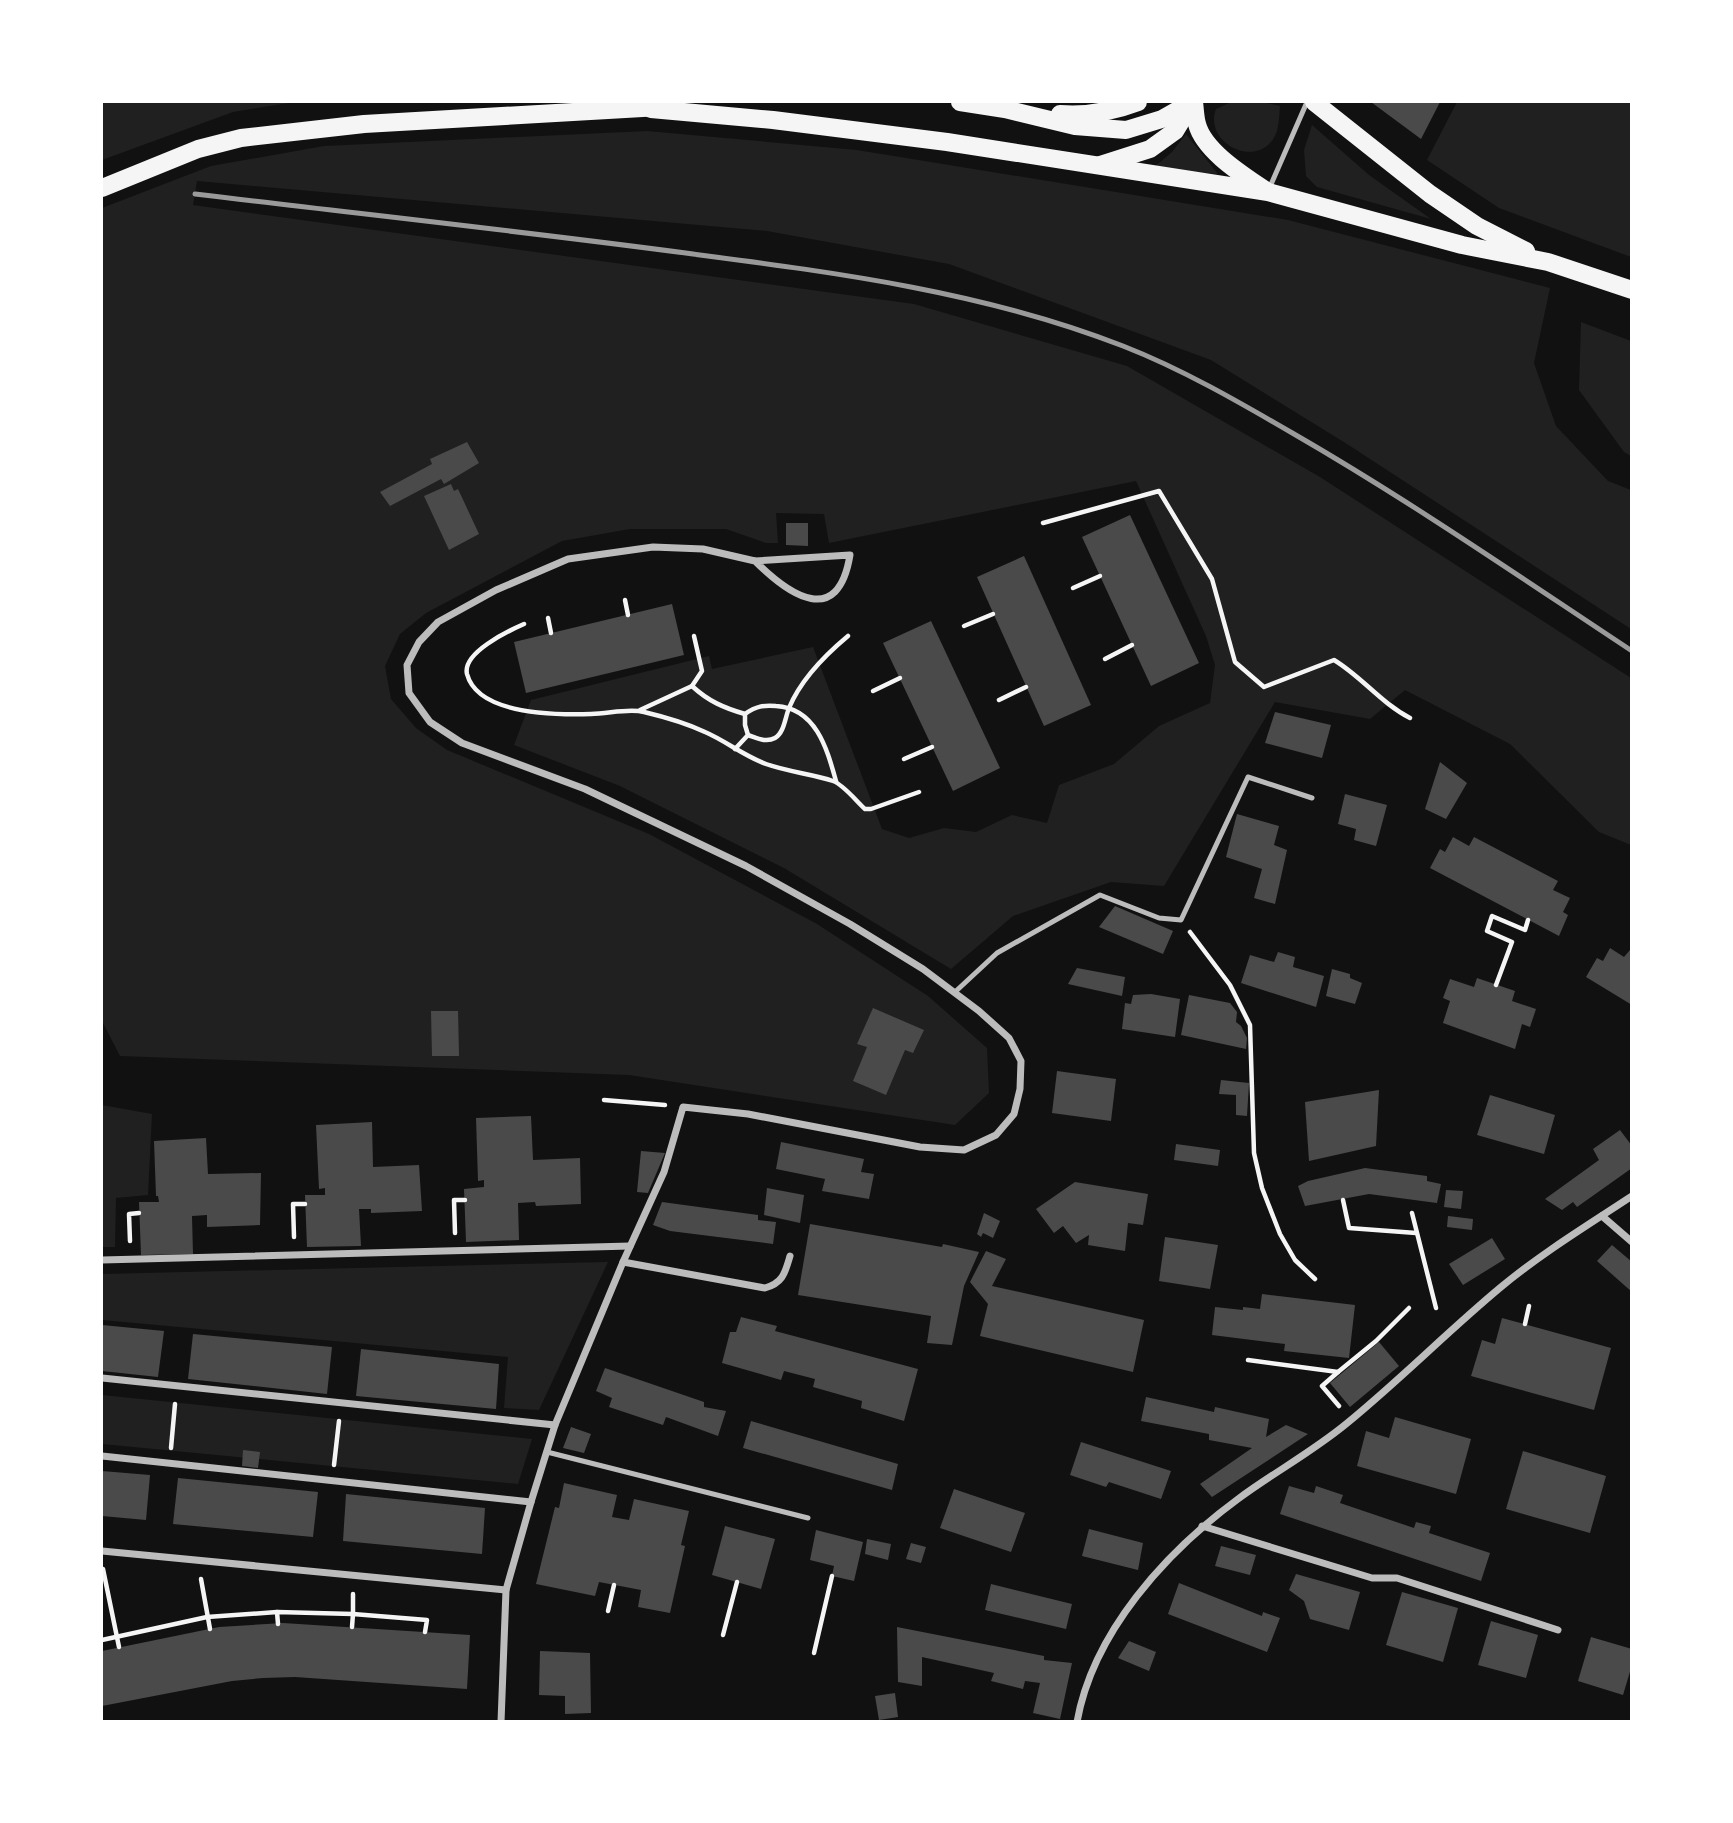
<svg xmlns="http://www.w3.org/2000/svg" width="1733" height="1823" viewBox="0 0 1733 1823" font-family="'Asap Condensed',sans-serif">
<style>
.green{fill:#202020}
.building{fill:#4a4a4a}
.lines{fill:none;stroke-linecap:round;stroke-linejoin:round}
.path{stroke:#f5f5f5;stroke-width:4.5}
.service{stroke:#bcbcbc;stroke-width:5}
.minor{stroke:#bcbcbc;stroke-width:7}
.primary{stroke:#f5f5f5;stroke-width:18}
.rail{stroke:#9a9a9a;stroke-width:5}
</style>
<rect width="100%" height="100%" fill="#111"/>
<g class="green">
<polygon points="102,102 295,102 233,112 102,160"/>
<path d="M1231 102H1262L1280 106C1279 118 1279 135 1270 143 1249 166 1204 140 1216 109Z"/>
<polygon points="1457,102 1631,102 1631,257 1499,208 1427,160"/>
<polygon points="1312,125 1369,175 1431,219 1317,187 1306,176 1304,150"/>
<polygon points="647,131 857,150 1288,220 1550,288 1534,363 1556,426 1608,481 1631,490 1631,629 1347,444 1211,360 949,264 767,231 197,181 193,205 914,304 1127,366 1320,477 1631,678 1631,845 1599,832 1510,744 1405,690 1370,719 1275,702 1164,886 1111,882 1013,916 951,969 784,868 620,786 514,745 531,700 709,656 712,669 813,647 882,829 909,838 944,828 976,832 1012,815 1047,823 1059,785 1114,764 1159,726 1210,703 1215,665 1206,636 1136,481 829,543 824,514 776,513 778,543 766,543 726,529 630,529 562,541 426,613 400,634 385,666 391,699 416,728 447,750 649,834 817,924 928,996 987,1048 989,1093 955,1125 629,1075 120,1056 102,1021 102,208 211,166 324,146"/>
<polygon points="1186,134 1218,174 1152,169 1172,152"/>
<polygon points="1581,322 1631,341 1631,456 1624,452 1579,390"/>
<polygon points="102,1105 152,1114 148,1195 116,1198 115,1247 102,1247"/>
<polygon points="608,1262 539,1410 504,1408 508,1357 102,1320 102,1274"/>
<polygon points="102,1395 532,1439 518,1484 102,1444"/>
</g>
<g class="building">
<polygon points="1371,102 1440,102 1421,139"/>
<polygon points="467,442 479,463 444,484 441,479 390,506 380,492 432,464 430,459"/>
<polygon points="451,484 454,491 458,489 479,534 449,550 424,496"/>
<polygon points="1130,515 1199,663 1151,686 1082,537"/>
<polygon points="786,523 808,523 808,546 786,545"/>
<polygon points="1024,556 1091,705 1044,726 977,577"/>
<polygon points="672,604 684,655 526,693 514,642"/>
<polygon points="931,621 1000,768 953,791 883,643"/>
<polygon points="1275,712 1331,725 1322,758 1265,743"/>
<polygon points="1440,762 1467,783 1446,819 1425,809"/>
<polygon points="1345,794 1387,805 1376,846 1354,840 1356,829 1338,824"/>
<polygon points="1237,814 1279,826 1274,845 1287,850 1275,904 1254,898 1262,869 1226,857"/>
<polygon points="1453,837 1469,846 1474,837 1558,881 1553,890 1570,898 1563,912 1568,915 1559,936 1430,868 1440,849 1445,852"/>
<polygon points="1115,906 1173,931 1163,954 1099,927"/>
<polygon points="1610,948 1624,957 1630,950 1632,951 1632,1005 1586,977 1597,958 1603,961"/>
<polygon points="1278,952 1295,957 1293,967 1324,976 1316,1007 1241,983 1250,955 1274,962"/>
<polygon points="1077,968 1125,977 1122,996 1068,984"/>
<polygon points="1332,969 1350,974 1350,978 1362,983 1355,1004 1326,996"/>
<polygon points="1477,978 1515,991 1512,1001 1536,1009 1530,1027 1522,1024 1515,1049 1443,1023 1450,1001 1443,998 1450,979 1474,987"/>
<polygon points="1151,994 1180,999 1175,1037 1122,1029 1125,1003 1131,1004 1133,995"/>
<polygon points="1189,995 1230,1003 1237,1012 1236,1022 1241,1026 1247,1038 1246,1049 1181,1035"/>
<polygon points="873,1008 924,1030 913,1053 905,1050 886,1095 853,1081 867,1047 857,1044"/>
<polygon points="431,1011 458,1011 459,1056 432,1056"/>
<polygon points="1057,1071 1116,1079 1111,1121 1052,1113"/>
<polygon points="1221,1080 1249,1083 1247,1116 1236,1115 1236,1095 1219,1094"/>
<polygon points="1379,1090 1376,1146 1309,1161 1305,1102"/>
<polygon points="1490,1095 1555,1115 1544,1154 1477,1135"/>
<polygon points="531,1116 533,1160 580,1158 581,1204 536,1206 535,1202 518,1203 519,1240 466,1242 464,1189 484,1187 484,1180 478,1181 476,1118"/>
<polygon points="372,1122 373,1167 419,1165 422,1211 371,1213 371,1209 359,1209 361,1246 307,1247 305,1195 325,1195 325,1188 319,1189 316,1125"/>
<polygon points="1620,1130 1632,1146 1632,1168 1577,1207 1573,1202 1562,1210 1545,1199 1599,1160 1593,1149"/>
<polygon points="206,1138 208,1174 261,1173 260,1225 207,1227 207,1215 192,1216 193,1254 141,1255 139,1202 159,1202 158,1196 156,1196 154,1141"/>
<polygon points="781,1142 864,1159 861,1172 874,1174 869,1199 822,1191 825,1179 776,1169"/>
<polygon points="1176,1144 1220,1150 1218,1166 1174,1160"/>
<polygon points="641,1151 665,1153 648,1193 637,1192"/>
<polygon points="1365,1168 1427,1176 1427,1181 1441,1184 1437,1203 1369,1194 1305,1206 1298,1186 1308,1181"/>
<polygon points="1075,1182 1148,1194 1143,1225 1128,1223 1125,1251 1088,1245 1089,1235 1076,1243 1063,1226 1054,1233 1036,1209"/>
<polygon points="767,1188 804,1195 800,1223 764,1215"/>
<polygon points="1446,1190 1463,1191 1461,1209 1444,1207"/>
<polygon points="662,1202 758,1215 758,1220 776,1222 773,1244 670,1231 653,1225"/>
<polygon points="984,1213 1000,1221 993,1238 983,1233 981,1237 977,1234"/>
<polygon points="1448,1216 1473,1219 1472,1230 1447,1227"/>
<polygon points="810,1224 942,1247 943,1244 979,1252 964,1286 952,1345 927,1343 931,1316 798,1295"/>
<polygon points="1165,1237 1218,1245 1210,1289 1159,1281"/>
<polygon points="1492,1238 1505,1259 1463,1285 1449,1264"/>
<polygon points="1612,1245 1632,1262 1632,1292 1597,1261"/>
<polygon points="986,1251 1006,1259 992,1286 1144,1320 1133,1372 980,1336 988,1304 970,1282"/>
<polygon points="1262,1294 1355,1305 1349,1358 1284,1351 1285,1344 1212,1335 1215,1307 1243,1310 1243,1307 1260,1309"/>
<polygon points="741,1317 777,1326 775,1331 918,1369 904,1421 861,1408 862,1401 813,1387 815,1379 784,1371 781,1380 722,1363 730,1332 736,1332"/>
<polygon points="1502,1318 1611,1348 1594,1410 1471,1376 1482,1340 1495,1344"/>
<polygon points="102,1325 164,1331 158,1377 102,1371"/>
<polygon points="193,1334 332,1347 327,1394 188,1379"/>
<polygon points="1379,1342 1399,1366 1350,1407 1330,1383"/>
<polygon points="361,1349 499,1364 496,1409 356,1396"/>
<polygon points="605,1368 704,1402 704,1407 726,1411 718,1436 666,1417 663,1425 609,1407 612,1398 596,1391"/>
<polygon points="1146,1397 1214,1412 1215,1407 1269,1419 1266,1437 1286,1425 1308,1434 1212,1497 1200,1484 1252,1448 1209,1440 1209,1434 1141,1421"/>
<polygon points="1395,1417 1471,1439 1456,1494 1357,1466 1366,1431 1389,1438"/>
<polygon points="751,1421 898,1464 892,1490 743,1448"/>
<polygon points="571,1427 591,1434 584,1453 563,1448"/>
<polygon points="1081,1442 1171,1471 1161,1499 1109,1482 1106,1487 1070,1475"/>
<polygon points="243,1450 260,1452 258,1468 242,1466"/>
<polygon points="1523,1451 1606,1476 1590,1533 1506,1509"/>
<polygon points="102,1471 150,1475 146,1520 102,1516"/>
<polygon points="178,1478 318,1492 313,1537 173,1524"/>
<polygon points="564,1483 617,1495 612,1517 629,1520 634,1499 689,1511 681,1545 685,1546 670,1613 638,1607 641,1590 599,1582 595,1596 536,1584 555,1507 559,1508"/>
<polygon points="1289,1486 1314,1493 1316,1486 1343,1495 1340,1503 1414,1528 1416,1522 1431,1526 1429,1533 1490,1553 1481,1581 1280,1514"/>
<polygon points="954,1489 1025,1513 1011,1552 940,1528"/>
<polygon points="346,1494 485,1508 482,1554 343,1541"/>
<polygon points="725,1526 775,1539 761,1589 712,1575"/>
<polygon points="1089,1529 1143,1543 1138,1570 1082,1556"/>
<polygon points="816,1530 863,1542 854,1581 832,1576 834,1566 810,1560"/>
<polygon points="867,1539 891,1544 888,1560 865,1554"/>
<polygon points="911,1543 926,1547 921,1563 906,1559"/>
<polygon points="1221,1546 1256,1555 1250,1575 1215,1566"/>
<polygon points="1296,1574 1360,1592 1349,1630 1310,1619 1304,1601 1289,1590"/>
<polygon points="1179,1583 1262,1616 1263,1612 1280,1618 1267,1652 1168,1614"/>
<polygon points="991,1584 1072,1604 1066,1629 985,1610"/>
<polygon points="1402,1592 1458,1608 1443,1662 1386,1645"/>
<polygon points="1491,1621 1538,1635 1526,1678 1478,1665"/>
<polygon points="283,1623 470,1635 467,1689 295,1677 263,1678 232,1681 102,1706 102,1651 219,1627"/>
<polygon points="897,1627 1044,1656 1044,1660 1072,1663 1060,1719 1033,1713 1040,1683 1025,1681 1023,1689 991,1681 994,1673 922,1657 922,1686 898,1682"/>
<polygon points="1591,1637 1632,1649 1632,1665 1623,1695 1578,1681"/>
<polygon points="1129,1641 1156,1652 1149,1671 1118,1658"/>
<polygon points="540,1651 590,1653 591,1713 565,1714 565,1696 539,1695"/>
<polygon points="895,1693 898,1717 879,1720 875,1696"/>
</g>
<g class="lines">
<g class="path">
<path d="M1043 523 1159 491 1212 579 1235 662 1264 687 1334 660C1362 677 1381 703 1410 718"/>
<polyline points="1073,588 1100,576"/>
<polyline points="625,600 628,615"/>
<polyline points="548,618 551,633"/>
<path d="M524 624C508 631 462 653 467 674 478 715 557 715 591 714 608 714 628 708 644 712 665 717 686 723 705 732 726 741 744 756 766 764 788 772 813 774 833 781 844 785 856 801 865 809H871L919 792"/>
<polyline points="964,626 993,614"/>
<polyline points="1105,659 1132,645"/>
<path d="M692 686C708 701 724 708 745 714"/>
<polyline points="873,691 900,678"/>
<polyline points="999,700 1026,687"/>
<polyline points="640,710 692,686 702,671 694,636"/>
<path d="M748 735C757 738 766 743 775 738 784 733 785 718 789 708 801 679 824 656 848 636"/>
<path d="M735 749 748 735 745 725V714C756 706 764 705 776 706 816 708 827 749 836 781"/>
<polyline points="904,759 932,747"/>
<polyline points="1190,932 1230,985 1250,1025 1254,1153 1262,1188 1280,1234 1295,1260 1315,1279"/>
<polyline points="1496,985 1512,942 1487,931 1492,916 1525,930 1528,920"/>
<polyline points="604,1100 665,1105"/>
<polyline points="1343,1200 1349,1228 1416,1233"/>
<polyline points="1412,1213 1436,1308"/>
<polyline points="455,1233 454,1200 465,1200"/>
<polyline points="294,1237 293,1204 305,1204"/>
<polyline points="130,1241 129,1214 139,1213"/>
<polyline points="1525,1324 1529,1306"/>
<polyline points="1248,1360 1338,1372 1322,1386 1339,1406"/>
<polyline points="1338,1372 1376,1341 1409,1308"/>
<polyline points="171,1448 175,1404"/>
<polyline points="334,1465 339,1421"/>
<polyline points="103,1569 119,1647"/>
<polyline points="201,1579 210,1629"/>
<polyline points="608,1611 614,1585"/>
<polyline points="277,1612 278,1624"/>
<polyline points="352,1627 353,1614 427,1620 425,1632"/>
<polyline points="723,1635 737,1582"/>
<polyline points="102,1640 207,1617 277,1612 353,1614 353,1594"/>
<polyline points="814,1653 832,1576"/>
</g>
<g class="service">
<polyline points="1269,189 1307,102"/>
<polyline points="955,992 997,953 1100,895 1159,918 1181,920 1248,777 1312,798"/>
<polyline points="547,1452 808,1518"/>
</g>
<g class="minor">
<polyline points="1602,1216 1632,1242"/>
<polyline points="102,1260 630,1246"/>
<path d="M623 1262 765 1288C783 1283 785 1273 790 1256"/>
<polyline points="102,1378 555,1425"/>
<polyline points="102,1456 531,1502"/>
<polyline points="1202,1526 1372,1578 1397,1578 1558,1630"/>
<polyline points="102,1551 506,1590"/>
<path d="M501 1722 506 1590 531 1502 555 1425 623 1262 664 1172 683 1107 748 1114 920 1147 964 1150 996 1135 1014 1114 1020 1089 1021 1061 1009 1038 979 1011 923 969 850 924 746 866 585 789 462 743 430 722 409 693 407 665 419 642 438 622 496 590 568 559 653 547 703 549 755 561 850 555C838 628 790 596 755 561"/>
<path d="M1077 1722C1093 1632 1166 1552 1238 1499 1273 1473 1312 1452 1346 1424 1400 1380 1448 1331 1501 1287 1542 1253 1588 1225 1632 1196"/>
</g>
<g class="primary">
<polyline points="960,102 1005,109 1075,126 1126,130 1162,119 1192,102"/>
<path d="M1194 102C1195 109 1195 117 1197 124 1204 151 1243 175 1265 190"/>
<polyline points="1314,102 1430,194 1477,226 1526,251"/>
<polyline points="651,109 773,120 947,142 1268,192 1462,245 1548,262 1632,290"/>
<path d="M1060 114C1088 116 1112 112 1138 102"/>
<polyline points="1100,165 1150,149 1175,131 1192,103"/>
<polyline points="102,188 198,149 241,138 364,124 660,107"/>
</g>
<path class="rail" d="M195 194C361 214 528 232 693 254 838 273 985 292 1123 346 1182 369 1239 402 1294 434 1410 501 1520 577 1632 651"/>
</g>
<rect width="1733" height="1823" fill="none" stroke="#ffffff" stroke-width="206"/>
</svg>
